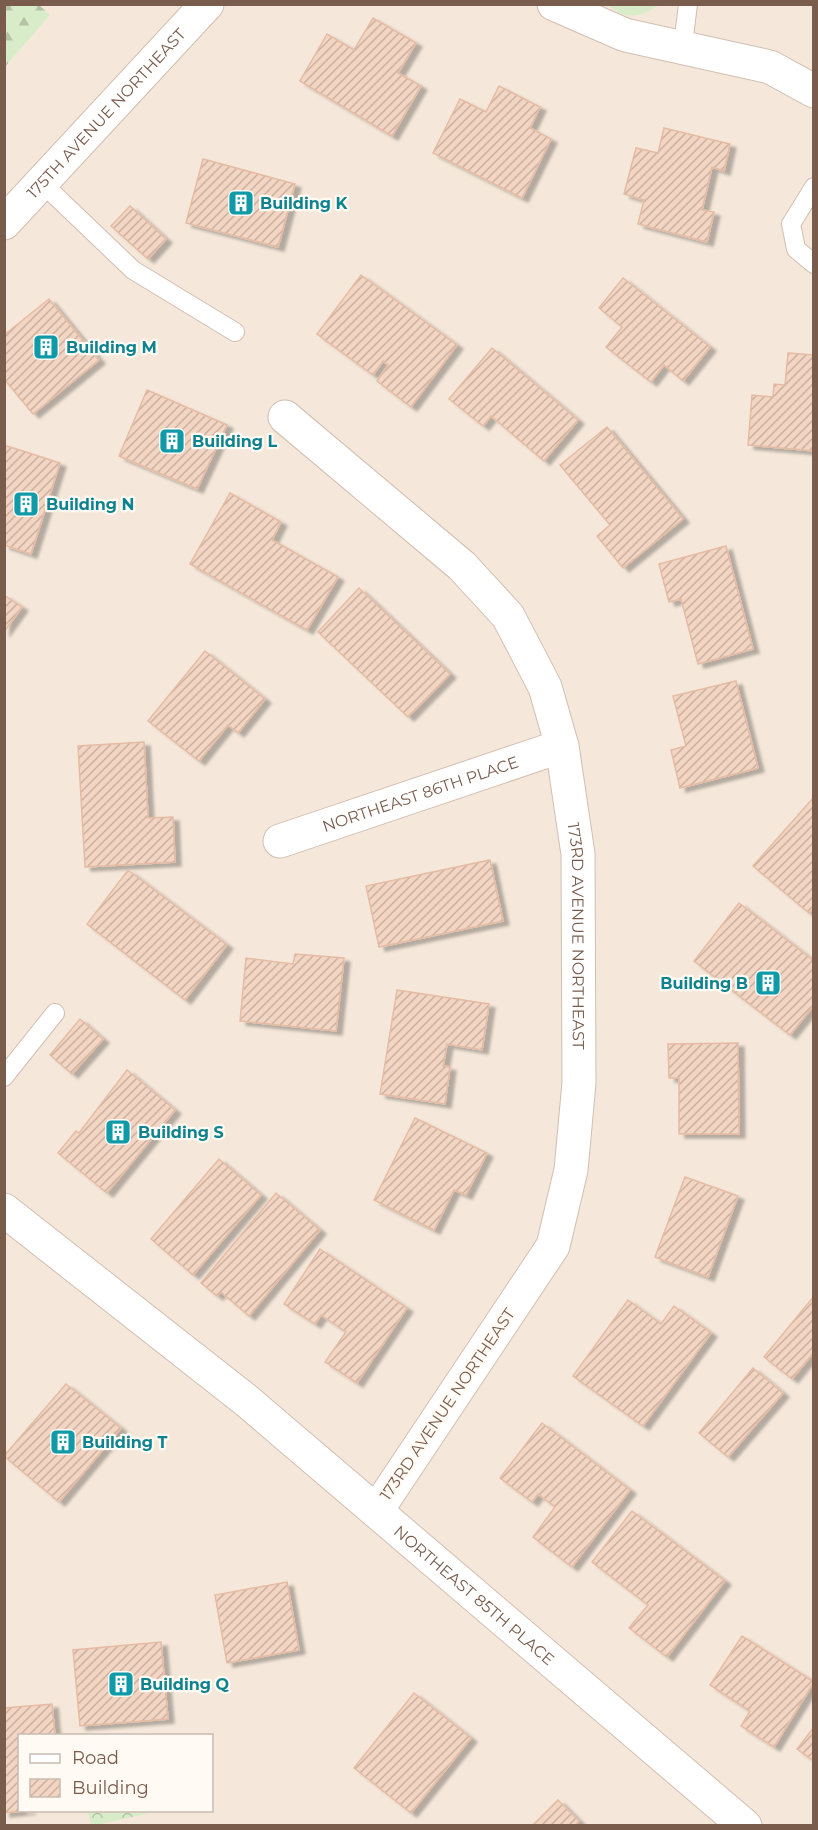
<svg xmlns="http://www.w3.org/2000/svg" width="818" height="1830" viewBox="0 0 818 1830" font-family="Montserrat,sans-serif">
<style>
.residential{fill:#f5e8da;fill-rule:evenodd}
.green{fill:#d8ecc9}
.forest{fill:url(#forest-firs)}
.park{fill:url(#park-crowns)}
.building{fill:url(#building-hatch);stroke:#e6bba3;stroke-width:1.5;filter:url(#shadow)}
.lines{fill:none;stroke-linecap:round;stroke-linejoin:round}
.lane-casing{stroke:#d1beb0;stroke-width:20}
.street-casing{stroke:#d1beb0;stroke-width:35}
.lane{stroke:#fff;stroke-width:18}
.street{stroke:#fff;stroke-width:33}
.labels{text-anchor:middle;stroke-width:4.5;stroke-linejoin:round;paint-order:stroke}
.street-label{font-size:16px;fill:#7a5c4d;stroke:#fffaf3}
.culture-label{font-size:16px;font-weight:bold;fill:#0d838f;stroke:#fffaf3;text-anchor:start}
</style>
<defs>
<pattern id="forest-firs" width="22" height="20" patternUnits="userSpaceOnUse" patternTransform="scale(1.5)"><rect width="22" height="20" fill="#d8ecc9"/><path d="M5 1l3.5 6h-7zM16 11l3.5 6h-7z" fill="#b4c2a5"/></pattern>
<pattern id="park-crowns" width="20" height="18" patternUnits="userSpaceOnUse" patternTransform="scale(1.5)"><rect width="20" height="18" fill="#d8ecc9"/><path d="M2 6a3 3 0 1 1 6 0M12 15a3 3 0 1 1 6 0" fill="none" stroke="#b4c2a5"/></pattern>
<pattern id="building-hatch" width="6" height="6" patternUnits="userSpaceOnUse" patternTransform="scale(1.5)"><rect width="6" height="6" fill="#f3d5c3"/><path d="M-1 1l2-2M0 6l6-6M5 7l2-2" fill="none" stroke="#cab0a1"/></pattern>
<filter id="shadow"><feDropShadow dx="6" dy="4" stdDeviation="1.5" flood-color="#0004"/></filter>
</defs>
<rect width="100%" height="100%" fill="#fdf6ec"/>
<path class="residential" d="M39 5H813V1825L5 1826V67L49 15ZM20 1736H212V1810H20Z"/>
<path class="green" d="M609 5H658C644 17 623 21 609 5Z"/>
<polygon class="forest" points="5,4 39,5 50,15 5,67"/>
<polygon class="park" points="163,1810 92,1826 87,1811 87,1810"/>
<g class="building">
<polygon points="373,18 416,43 398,73 421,86 392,136 300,81 327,34 354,50"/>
<polygon points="499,86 540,107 530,128 551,139 522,198 433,153 460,99 486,112"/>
<polygon points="664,128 730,144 724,171 712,167 702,210 714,212 707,242 638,224 644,200 624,194 636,148 658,153"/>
<polygon points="203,159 295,184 278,247 186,223"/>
<polygon points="130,206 166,239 148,259 111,226"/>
<polygon points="361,275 457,345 411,407 377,381 388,365 383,361 373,375 317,334"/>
<polygon points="623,278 710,347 683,381 664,365 651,382 606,347 622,327 599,308"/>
<polygon points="49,299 99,360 33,414 4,379 4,335"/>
<polygon points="492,348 578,420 544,461 491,416 483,426 449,399"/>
<polygon points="788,353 814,355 814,451 748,445 752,395 773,397 774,384 785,385"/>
<polygon points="147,390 227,425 197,489 119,456"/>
<polygon points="607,427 683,519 623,568 597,536 610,525 560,465"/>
<polygon points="4,445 60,463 31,554 4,545"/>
<polygon points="230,493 281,522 272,540 338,577 307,630 190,564"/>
<polygon points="726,546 753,649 698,664 681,599 669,602 659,564"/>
<polygon points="359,588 450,674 408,717 318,632"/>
<polygon points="4,595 22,607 4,632"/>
<polygon points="205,651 265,699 238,733 228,725 199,761 148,721"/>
<polygon points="736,681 758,768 680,788 671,750 686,746 673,696"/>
<polygon points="144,742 148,818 173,817 175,862 85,867 78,746"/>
<polygon points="814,797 814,908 809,913 753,866"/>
<polygon points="490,860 503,921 379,947 366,886"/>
<polygon points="128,870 227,945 185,1000 87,924"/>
<polygon points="739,903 814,961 814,1005 790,1035 694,961"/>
<polygon points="295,954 344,958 336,1031 240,1021 246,958 293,964"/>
<polygon points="397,990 489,1004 482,1050 447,1044 443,1066 450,1067 445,1104 380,1094"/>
<polygon points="80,1019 103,1039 72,1074 50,1055"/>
<polygon points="738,1043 739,1134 679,1134 679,1078 669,1078 668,1044"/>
<polygon points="127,1070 175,1110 107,1193 58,1153 76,1131 79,1133"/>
<polygon points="415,1118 487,1153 466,1195 454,1190 434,1230 374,1200"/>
<polygon points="219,1159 261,1195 193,1275 151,1239"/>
<polygon points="685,1177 738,1196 708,1277 655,1257"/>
<polygon points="276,1193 320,1230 249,1316 221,1292 217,1296 201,1283"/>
<polygon points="320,1249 407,1308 357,1383 325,1362 346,1332 321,1315 315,1324 284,1304"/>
<polygon points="814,1296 814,1352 792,1379 764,1357"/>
<polygon points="628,1300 661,1324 674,1306 711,1333 643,1426 573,1376"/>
<polygon points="753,1368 783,1393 728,1457 699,1433"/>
<polygon points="66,1384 121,1428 59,1502 4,1456"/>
<polygon points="542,1423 630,1490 572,1567 533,1537 555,1507 538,1494 532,1502 500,1478"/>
<polygon points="632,1511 725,1581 667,1657 629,1628 648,1605 592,1562"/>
<polygon points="287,1582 299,1650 227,1663 215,1595"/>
<polygon points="742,1636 814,1682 774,1747 741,1726 750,1711 710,1685"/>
<polygon points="161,1642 168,1719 80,1726 73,1650"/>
<polygon points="414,1693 471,1738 411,1813 354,1768"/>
<polygon points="52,1704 55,1736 20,1736 20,1810 30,1810 4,1813 4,1708"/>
<polygon points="814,1727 814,1761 797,1749"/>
<polygon points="558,1800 579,1821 575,1826 532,1826"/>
</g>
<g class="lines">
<defs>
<g id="lane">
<polyline points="683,45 688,4"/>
<polyline points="42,183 133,270 235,332"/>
<polyline points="814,187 791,224 796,249 814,264"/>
<polyline points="4,1077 55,1013"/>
</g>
<g id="street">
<polyline points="554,4 625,35 770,67 814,91"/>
<path id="s1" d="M4 223 207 4"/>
<path id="s2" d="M285 417 462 566 508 616 545 687 562 746 578 854 579 1083 571 1170 553 1246 377 1510"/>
<path id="s3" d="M280 841 562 746"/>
<path id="s4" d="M4 1210 247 1401 745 1826"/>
</g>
</defs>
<use href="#lane" class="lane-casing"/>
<use href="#street" class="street-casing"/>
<use href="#lane" class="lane"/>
<use href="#street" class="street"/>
</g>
<defs>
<symbol id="building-square" viewBox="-11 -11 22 22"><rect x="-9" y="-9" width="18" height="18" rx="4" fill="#0f9aa8" stroke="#fffaf3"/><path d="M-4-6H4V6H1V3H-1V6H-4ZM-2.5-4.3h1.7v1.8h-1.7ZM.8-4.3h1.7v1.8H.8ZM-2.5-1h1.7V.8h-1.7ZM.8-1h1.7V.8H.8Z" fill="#fff"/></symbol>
</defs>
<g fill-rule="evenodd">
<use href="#building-square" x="226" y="188" width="30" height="30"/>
<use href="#building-square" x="31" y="332" width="30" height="30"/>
<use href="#building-square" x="157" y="426" width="30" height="30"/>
<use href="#building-square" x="11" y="489" width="30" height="30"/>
<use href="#building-square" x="753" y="968" width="30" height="30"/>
<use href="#building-square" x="103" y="1117" width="30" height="30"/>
<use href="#building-square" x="48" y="1427" width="30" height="30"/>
<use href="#building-square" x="106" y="1669" width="30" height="30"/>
</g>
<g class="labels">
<g class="street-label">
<text dy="6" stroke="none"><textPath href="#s1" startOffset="150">175TH AVENUE NORTHEAST</textPath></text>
<text dy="6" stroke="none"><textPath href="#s3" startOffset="148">NORTHEAST 86TH PLACE</textPath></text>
<text dy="6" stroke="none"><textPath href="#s2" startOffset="632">173RD AVENUE NORTHEAST</textPath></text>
<text transform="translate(447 1404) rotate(-56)" y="6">173RD AVENUE NORTHEAST</text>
<text dy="6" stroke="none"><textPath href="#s4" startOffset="608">NORTHEAST 85TH PLACE</textPath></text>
</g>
<g class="culture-label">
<text x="260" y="209">Building K</text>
<text x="66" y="353">Building M</text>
<text x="192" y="447">Building L</text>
<text x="46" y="510">Building N</text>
<text x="748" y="989" text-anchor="end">Building B</text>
<text x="138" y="1138">Building S</text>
<text x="82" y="1448">Building T</text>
<text x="140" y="1690">Building Q</text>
</g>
</g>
<rect width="818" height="1830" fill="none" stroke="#7a5c4d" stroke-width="12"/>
<rect x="18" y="1734" width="195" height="78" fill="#fffaf3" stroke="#cabbb1" stroke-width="1.5"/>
<rect x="30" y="1754" width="30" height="9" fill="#ffffff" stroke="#cabbb1" stroke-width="1.5"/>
<text x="72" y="1764" font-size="18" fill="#7a5c4d">Road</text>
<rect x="30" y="1779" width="30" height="18" fill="url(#building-hatch)" stroke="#cabbb1" stroke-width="1.5"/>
<text x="72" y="1794" font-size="18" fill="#7a5c4d">Building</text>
</svg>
